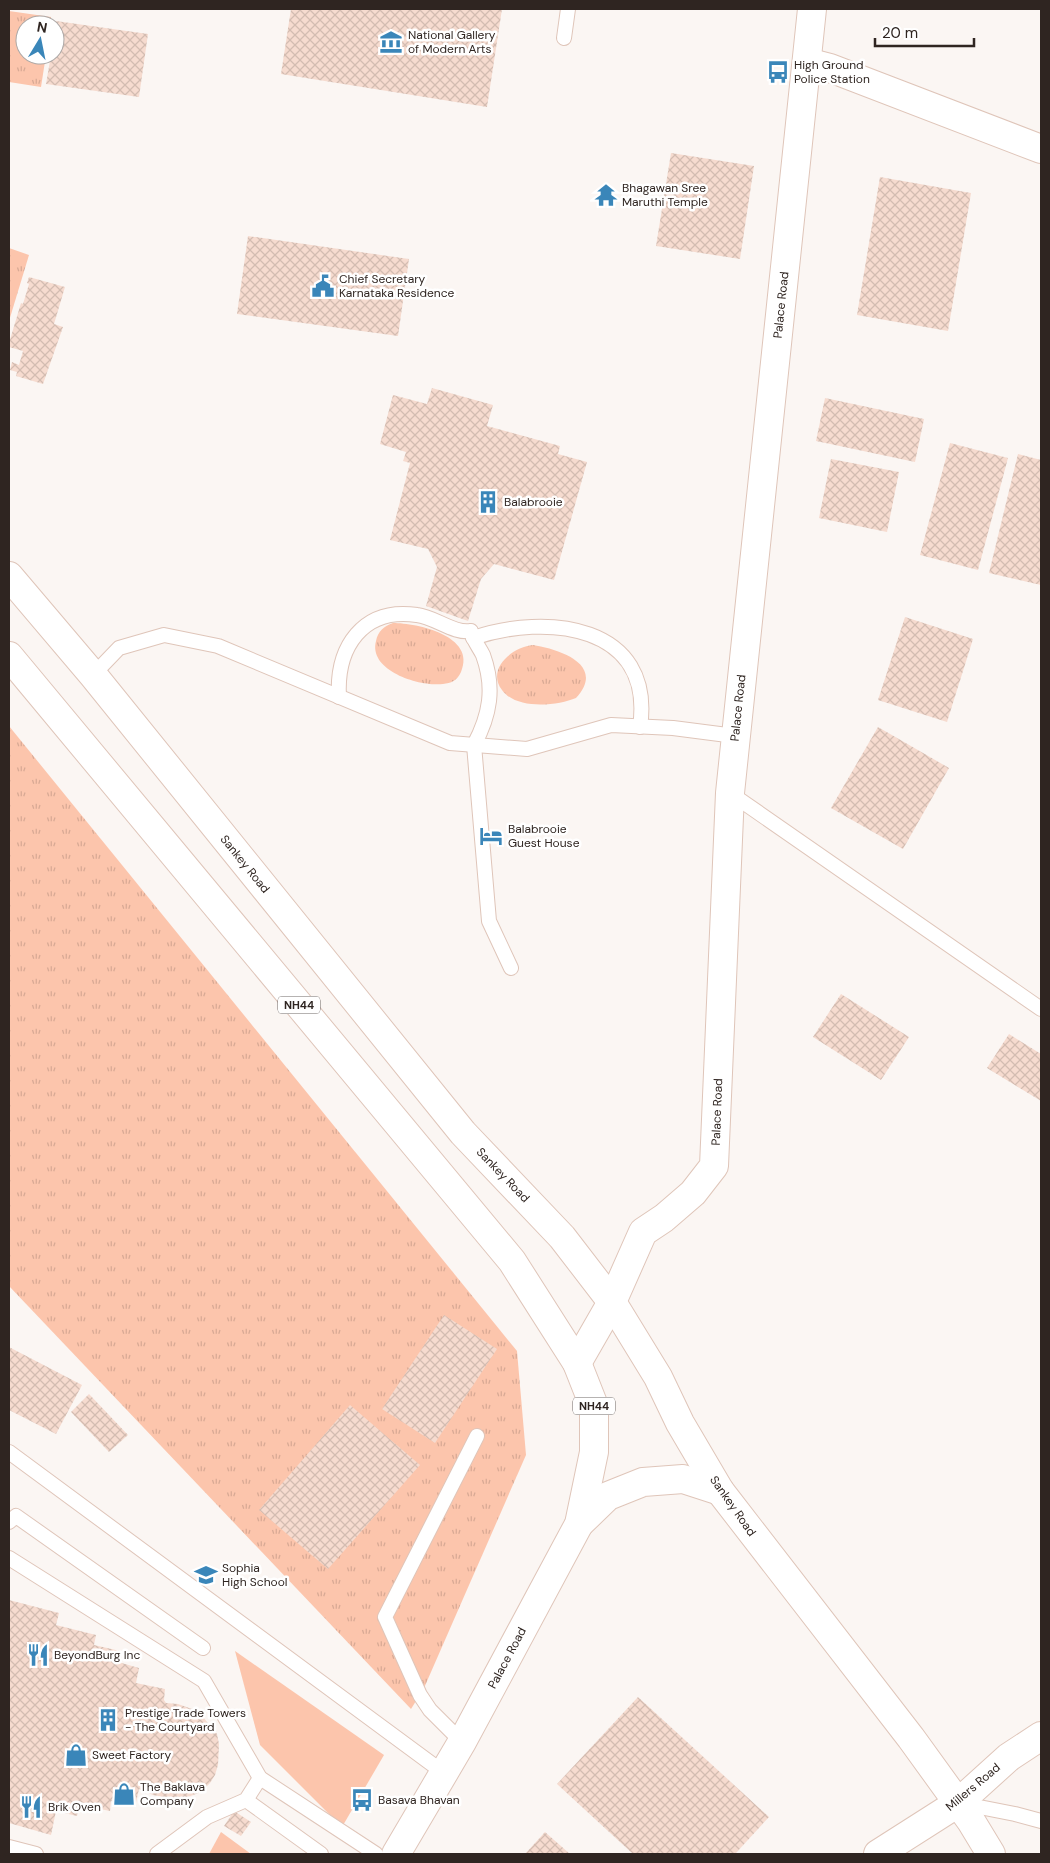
<svg xmlns="http://www.w3.org/2000/svg" width="1050" height="1863" viewBox="0 0 1050 1863" font-family="'DM Sans',sans-serif">
<style>
.grass{fill:url(#grass-tufts)}
.garden{fill:#fcc5ac}
.building{fill:url(#building-cross-hatch)}
.lines{fill:none;stroke-linecap:round;stroke-linejoin:round}
.lane-casing{stroke:#dfc5b9;stroke-width:16}
.street-casing{stroke:#dfc5b9;stroke-width:30}
.secondary-casing{stroke:#dfc5b9;stroke-width:30}
.primary-casing{stroke:#dfc5b9;stroke-width:30}
.lane{stroke:#fff;stroke-width:14}
.street{stroke:#fff;stroke-width:28}
.secondary{stroke:#fff;stroke-width:28}
.primary{stroke:#fff;stroke-width:28}
.labels{text-anchor:middle;stroke-width:5;stroke-linejoin:round;paint-order:stroke}
.shield{fill:#fff;stroke:#6d6664;stroke-width:1}
.shield-label{font-size:11px;font-weight:bold;fill:#2f2521}
.poi-label{font-size:12px;fill:#2f2521;stroke:#fff;text-anchor:start}
.street-label{font-size:12px;fill:#2f2521;stroke:#fff}
</style>
<defs>
<pattern id="grass-tufts" width="24" height="20" patternUnits="userSpaceOnUse" patternTransform="scale(1.25)"><rect width="24" height="20" fill="#fcc5ac"/><path d="M3 7l-1-3M5 7V3M7 7l1-3M15 17l-1-3M17 17v-4M19 17l1-3" fill="none" stroke="#d8a994"/></pattern>
<pattern id="building-cross-hatch" width="8" height="8" patternUnits="userSpaceOnUse" patternTransform="scale(1.25)"><rect width="8" height="8" fill="#f6dbcf"/><path d="M0 0l8 8M0 8l8-8" fill="none" stroke="#d3bcb1"/></pattern>
</defs>
<rect width="100%" height="100%" fill="#fbf6f3"/>
<g class="grass">
<polygon points="9,11 51,17 50,25 25,25 25,55 46,55 41,87 9,82"/>
<polygon points="9,248 29,255 9,321"/>
<path d="M393 623C417 623 477 636 461 672 457 681 451 683 443 684 420 687 368 671 376 641 378 631 384 626 393 623Z"/>
<path d="M533 645C558 649 607 664 576 698 557 706 516 710 502 690 486 669 512 647 533 645Z"/>
<polygon points="9,726 517,1351 526,1455 424,1688 411,1709 9,1286"/>
</g>
<g class="garden">
<polygon points="235,1651 384,1755 342,1827 260,1745"/>
<polygon points="221,1832 251,1854 209,1854"/>
</g>
<g class="building">
<polygon points="291,9 502,9 487,107 281,74"/>
<polygon points="56,21 148,34 139,97 46,84 51,55 55,55"/>
<polygon points="671,153 754,166 740,259 656,246"/>
<polygon points="880,177 971,193 948,331 857,315"/>
<polygon points="248,236 409,259 398,336 237,314"/>
<polygon points="29,277 65,287 54,324 63,327 43,384 16,376 17,372 10,370 12,362 19,365 23,351 9,347 9,343 21,303 23,304 29,284 27,283"/>
<polygon points="432,388 493,405 487,426 560,446 558,454 587,462 554,580 494,564 481,579 468,621 426,606 437,567 428,549 390,540 410,463 403,461 406,452 380,444 393,395 427,404"/>
<polygon points="825,398 924,419 915,462 816,441"/>
<polygon points="950,443 1008,458 978,570 920,555"/>
<polygon points="1018,454 1041,460 1041,585 989,573"/>
<polygon points="831,459 899,472 887,532 819,518"/>
<polygon points="905,617 973,639 947,722 878,700"/>
<polygon points="878,727 949,768 903,849 831,808"/>
<polygon points="841,994 909,1037 881,1080 813,1037"/>
<polygon points="1009,1034 1041,1054 1041,1101 987,1068"/>
<polygon points="444,1315 497,1349 435,1443 382,1409"/>
<polygon points="9,1347 82,1385 56,1434 9,1410"/>
<polygon points="89,1394 128,1435 109,1452 71,1412"/>
<polygon points="350,1405 420,1465 328,1569 259,1510"/>
<polygon points="9,1600 59,1613 56,1625 96,1635 94,1645 120,1651 118,1662 139,1668 136,1683 165,1689 164,1700 166,1703 178,1704 192,1709 203,1717 217,1734 219,1744 218,1765 215,1775 210,1783 201,1792 180,1800 153,1795 139,1789 135,1807 111,1801 110,1811 80,1805 77,1816 56,1811 51,1835 9,1823"/>
<polygon points="638,1697 769,1817 735,1854 633,1854 557,1784"/>
<polygon points="234,1811 251,1822 241,1836 224,1826"/>
<polygon points="545,1832 570,1854 525,1854"/>
</g>
<g class="lines">
<defs>
<g id="lane">
<polyline points="564,38 568,9"/>
<path d="M473 638C546 613 655 624 640 727"/>
<polyline points="93,675 119,648 164,635 218,646 450,743 527,749 611,725 673,728 735,736"/>
<path d="M339 697C336 647 363 607 417 615 435 617 454 634 471 631 473 640 479 647 483 655 495 688 490 715 474 745L489 921 511 968"/>
<polyline points="730,793 1041,1009"/>
<polyline points="9,1452 444,1773"/>
<polyline points="9,1522 16,1516 203,1648"/>
<polyline points="9,1558 204,1681 260,1778 376,1854"/>
<polyline points="462,1742 430,1710 420,1695 385,1617 477,1436"/>
<polyline points="246,1800 321,1854"/>
<polyline points="959,1803 1015,1814 1041,1821"/>
<polyline points="9,1847 36,1854"/>
<polyline points="157,1854 207,1817 246,1800 260,1778"/>
</g>
<polyline id="street" points="807,62 830,68 1041,149"/>
<g id="secondary">
<polyline points="612,1302 643,1232 664,1218 693,1193 714,1166 730,793 812,9"/>
<polyline points="878,1854 958,1803 1009,1757 1041,1736"/>
</g>
<g id="primary">
<polyline points="9,576 93,675 463,1133 562,1237 612,1302 658,1377 680,1423 720,1491 911,1738 971,1821 991,1854"/>
<polyline points="9,656 512,1261 577,1363 594,1406 594,1452 579,1524 462,1742 396,1854"/>
<polyline points="577,1363 612,1302"/>
<polyline points="579,1524 608,1496 643,1482 683,1479 720,1491"/>
</g>
</defs>
<use href="#lane" class="lane-casing"/>
<use href="#street" class="street-casing"/>
<use href="#secondary" class="secondary-casing"/>
<use href="#primary" class="primary-casing"/>
<use href="#lane" class="lane"/>
<use href="#street" class="street"/>
<use href="#secondary" class="secondary"/>
<use href="#primary" class="primary"/>
</g>
<defs>
<symbol id="museum-bare" viewBox="-9 -9 18 18"><path d="M0-6L6-3V-2H-6V-3ZM-5-1h2V3h-2ZM-1-1h2V3h-2ZM3-1h2V3H3ZM-6 4H6V6H-6Z" fill="#3a86b9" stroke="#fff" stroke-width="2.5" paint-order="stroke"/></symbol>
<symbol id="bus-bare" viewBox="-9 -9 18 18"><path d="M-5-6H5V4H4V6H2V4H-2V6H-4V4H-5ZM-3.5-4V0h7V-4ZM-3.5 1.2v1.5H-2V1.2ZM2 1.2v1.5H3.5V1.2Z" fill="#3a86b9" stroke="#fff" stroke-width="2.5" paint-order="stroke"/></symbol>
<symbol id="temple-bare" viewBox="-9 -9 18 18"><path d="M0-6L5-2H3V0L6.5 2.5H4V6H1.5V3h-3V6H-4V2.5H-6.5L-3 0V-2H-5Z" fill="#3a86b9" stroke="#fff" stroke-width="2.5" paint-order="stroke"/></symbol>
<symbol id="civic-bare" viewBox="-9 -9 18 18"><path d="M-.6-6.5H3V-4.5H.6V-3L4-1V1h2V6H-6V1h2V-1L-.6-3ZM-1.2 2.5V6h2.4V2.5Z" fill="#3a86b9" stroke="#fff" stroke-width="2.5" paint-order="stroke"/></symbol>
<symbol id="building-bare" viewBox="-9 -9 18 18"><path d="M-4-6H4V6H1V3H-1V6H-4ZM-2.5-4.3h1.7v1.8h-1.7ZM.8-4.3h1.7v1.8H.8ZM-2.5-1h1.7V.8h-1.7ZM.8-1h1.7V.8H.8Z" fill="#3a86b9" stroke="#fff" stroke-width="2.5" paint-order="stroke"/></symbol>
<symbol id="hotel-bare" viewBox="-9 -9 18 18"><path d="M-6-4.5h1.5V1H6V5H4.5V3h-9V5H-6ZM-4 0a1.8 1.8 0 1 1 3.6 0ZM.5 0V-2.5h3Q6-2.5 6 0Z" fill="#3a86b9" stroke="#fff" stroke-width="2.5" paint-order="stroke"/></symbol>
<symbol id="school-bare" viewBox="-9 -9 18 18"><path d="M0-5L7-2L0 1L-7-2ZM-4 1L0 2.5L4 1V4Q0 6-4 4Z" fill="#3a86b9" stroke="#fff" stroke-width="2.5" paint-order="stroke"/></symbol>
<symbol id="restaurant-bare" viewBox="-9 -9 18 18"><path d="M-5-6h1v4h1v-4h1v4h1v-4h1v5L-1.5 .5V6h-2V.5L-5-1ZM5-6V6H3V1.5H1.5Q1.5-4 5-6Z" fill="#3a86b9" stroke="#fff" stroke-width="2.5" paint-order="stroke"/></symbol>
<symbol id="shop-bare" viewBox="-9 -9 18 18"><path d="M-5-2.5h2.3a2.7 3.5 0 0 1 5.4 0H5L5.5 6h-11ZM-1.5-2.5h3a1.5 2.3 0 0 0-3 0Z" fill="#3a86b9" stroke="#fff" stroke-width="2.5" paint-order="stroke"/></symbol>
</defs>
<g fill-rule="evenodd">
<use href="#museum-bare" x="375" y="26" width="32" height="32"/>
<use href="#bus-bare" x="762" y="56" width="32" height="32"/>
<use href="#temple-bare" x="590" y="179" width="32" height="32"/>
<use href="#civic-bare" x="307" y="270" width="32" height="32"/>
<use href="#building-bare" x="472" y="486" width="32" height="32"/>
<use href="#hotel-bare" x="475" y="820" width="32" height="32"/>
<use href="#school-bare" x="190" y="1559" width="32" height="32"/>
<use href="#restaurant-bare" x="22" y="1639" width="32" height="32"/>
<use href="#building-bare" x="92" y="1704" width="32" height="32"/>
<use href="#shop-bare" x="60" y="1739" width="32" height="32"/>
<use href="#shop-bare" x="108" y="1778" width="32" height="32"/>
<use href="#bus-bare" x="346" y="1784" width="32" height="32"/>
<use href="#restaurant-bare" x="15" y="1791" width="32" height="32"/>
</g>
<g class="labels">
<g class="shield">
<rect x="278" y="996.5" width="42" height="17" rx="4"/>
<rect x="573" y="1397.5" width="42" height="17" rx="4"/>
</g>
<g class="shield-label">
<text x="299" y="1009">NH44</text>
<text x="594" y="1410">NH44</text>
</g>
<g class="poi-label">
<text x="408" y="39">National Gallery<tspan x="408" dy="14">of Modern Arts</tspan></text>
<text x="794" y="69">High Ground<tspan x="794" dy="14">Police Station</tspan></text>
<text x="622" y="192">Bhagawan Sree<tspan x="622" dy="14">Maruthi Temple</tspan></text>
<text x="339" y="283">Chief Secretary<tspan x="339" dy="14">Karnataka Residence</tspan></text>
<text x="504" y="506">Balabrooie</text>
<text x="508" y="833">Balabrooie<tspan x="508" dy="14">Guest House</tspan></text>
<text x="222" y="1572">Sophia<tspan x="222" dy="14">High School</tspan></text>
<text x="54" y="1659">BeyondBurg Inc</text>
<text x="125" y="1717">Prestige Trade Towers<tspan x="125" dy="14">- The Courtyard</tspan></text>
<text x="92" y="1759">Sweet Factory</text>
<text x="140" y="1791">The Baklava<tspan x="140" dy="14">Company</tspan></text>
<text x="378" y="1804">Basava Bhavan</text>
<text x="48" y="1811">Brik Oven</text>
</g>
<g class="street-label">
<text transform="translate(781 305) rotate(-84)" y="4">Palace Road</text>
<text transform="translate(738 708) rotate(-84)" y="4">Palace Road</text>
<text transform="translate(245 864) rotate(51)" y="4">Sankey Road</text>
<text transform="translate(717 1112) rotate(-88)" y="4">Palace Road</text>
<text transform="translate(503 1175) rotate(46)" y="4">Sankey Road</text>
<text transform="translate(733 1506) rotate(55)" y="4">Sankey Road</text>
<text transform="translate(507 1658) rotate(-62)" y="4">Palace Road</text>
<text transform="translate(973 1787) rotate(-40)" y="4">Millers Road</text>
</g>
</g>
<rect width="1050" height="1863" fill="none" stroke="#2f2521" stroke-width="20"/>
<g transform="translate(40 40) rotate(10)"><circle r="24" fill="#ffffff" stroke="#aca8a6"/>
<path d="M0-4L9 19L0 12L-9 19Z" fill="#3a86b9"/>
<text y="-8" font-size="14" font-weight="bold" text-anchor="middle" fill="#2f2521">N</text>
</g>
<path d="M875 38v8h99v-8" fill="none" stroke="#2f2521" stroke-width="2.5"/>
<text x="882" y="38" font-size="15" fill="#2f2521" stroke="#ffffff" stroke-width="4" paint-order="stroke">20 m</text>
</svg>
